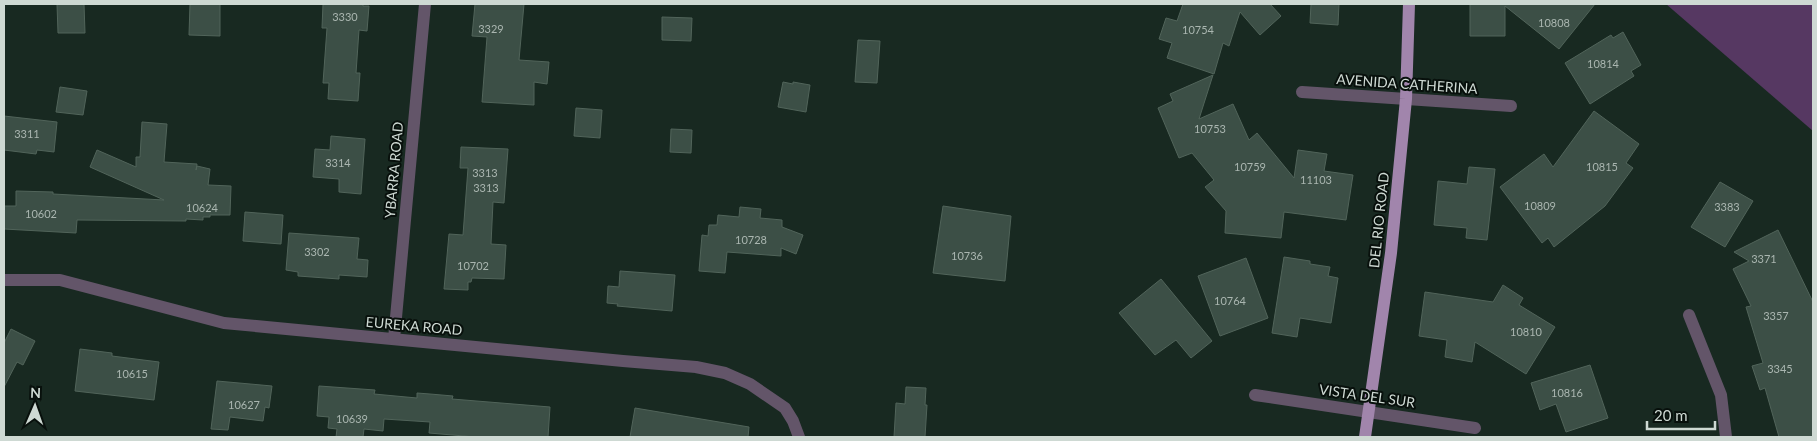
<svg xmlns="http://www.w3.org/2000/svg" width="1817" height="441" viewBox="0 0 1817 441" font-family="Lato,sans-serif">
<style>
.green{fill:#563862}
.building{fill:#3c4f46;stroke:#51645a}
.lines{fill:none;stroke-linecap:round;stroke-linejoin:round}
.minor{stroke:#635569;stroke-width:12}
.major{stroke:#a185ac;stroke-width:12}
.labels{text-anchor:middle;stroke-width:4;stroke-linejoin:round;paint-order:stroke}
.number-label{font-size:11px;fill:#aab6b0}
.street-label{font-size:14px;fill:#ced9d3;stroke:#08100c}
</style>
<rect width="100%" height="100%" fill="#182921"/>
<polygon class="green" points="1666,4 1813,4 1813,131"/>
<g class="building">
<polygon points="57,4 84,4 85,33 58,33"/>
<polygon points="190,4 220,4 220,36 189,35"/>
<polygon points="323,4 363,4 363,6 369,6 367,31 359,30 356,73 360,73 358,101 328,99 329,83 323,83 327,28 322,28"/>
<polygon points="475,4 524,4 519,60 549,62 547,84 534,82 534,105 482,102 487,37 472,36"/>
<polygon points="1183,4 1270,4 1281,16 1260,35 1240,12 1229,46 1223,43 1214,74 1167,58 1172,43 1159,39 1166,18 1177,21"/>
<polygon points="1311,4 1339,4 1338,25 1310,23"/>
<polygon points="1470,4 1595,4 1559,49 1505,6 1505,36 1470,36"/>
<polygon points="662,17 692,18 691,41 662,40"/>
<polygon points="1623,32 1641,65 1631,71 1634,76 1590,104 1565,63 1611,35 1613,38"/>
<polygon points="858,40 880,41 877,83 855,82"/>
<polygon points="1213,75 1199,119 1233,104 1249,140 1257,133 1294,178 1298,150 1327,154 1324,171 1353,175 1346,220 1284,212 1281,238 1225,233 1226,211 1205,187 1214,180 1192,153 1179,158 1158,108 1173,101 1170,94"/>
<polygon points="783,82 793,84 793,82 810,85 806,112 778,107"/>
<polygon points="60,87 87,91 83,115 56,112"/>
<polygon points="576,108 602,110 600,138 574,136"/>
<polygon points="1594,111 1639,144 1626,163 1633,168 1605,206 1554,247 1548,238 1542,243 1500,187 1544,154 1553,167"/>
<polygon points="4,116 57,122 54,152 37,150 36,154 4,150"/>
<polygon points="142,122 167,124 164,162 197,164 196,170 197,166 210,169 208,185 231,186 230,215 210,215 210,217 203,217 203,220 186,219 186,221 77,220 76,233 4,229 4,206 16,206 16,191 53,192 53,194 164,200 90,167 97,150 136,167 136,157 140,157"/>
<polygon points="671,129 692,130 691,153 670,152"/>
<polygon points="331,136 365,139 361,194 339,192 339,179 313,177 315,149 330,150"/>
<polygon points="461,147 508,149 504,203 493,202 491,244 506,245 504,279 472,278 471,282 468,282 468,290 444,289 449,234 463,235 468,168 460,168"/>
<polygon points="1469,167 1495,169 1487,240 1466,238 1467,228 1434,225 1438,181 1467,184"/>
<polygon points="1720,182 1753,201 1725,247 1691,227"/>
<polygon points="943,206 1011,216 1005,281 933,273"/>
<polygon points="740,207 761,209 760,218 782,220 782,227 803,235 796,254 781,248 781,256 727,252 725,273 699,271 702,235 708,236 709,225 717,225 718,215 739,217"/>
<polygon points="245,212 283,215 281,244 243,241"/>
<polygon points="1778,230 1813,302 1813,437 1779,437 1765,388 1760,390 1752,366 1763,363 1746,307 1751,306 1733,269 1749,261 1734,252"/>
<polygon points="289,233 359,238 357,259 368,260 367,277 339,275 339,279 298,276 298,272 286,270"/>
<polygon points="1284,257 1310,261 1310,264 1330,267 1328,276 1338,278 1331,323 1300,318 1297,337 1272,333"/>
<polygon points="1246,258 1268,318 1220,336 1198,276"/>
<polygon points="620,271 675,275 672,311 617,306 618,304 607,303 608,286 619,287"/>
<polygon points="1161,279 1212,341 1191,358 1176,340 1155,355 1119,313"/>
<polygon points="1503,285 1523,298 1519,305 1555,327 1526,374 1475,342 1472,362 1445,357 1447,340 1419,336 1425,292 1493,302"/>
<polygon points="11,329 35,341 23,365 17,362 4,387 4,343"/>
<polygon points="80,349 112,353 112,356 159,362 154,400 75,391"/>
<polygon points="1590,365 1608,418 1566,432 1556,404 1540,410 1531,383"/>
<polygon points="217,381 272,386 269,408 265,407 263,421 230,417 228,430 211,429"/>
<polygon points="319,386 375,390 374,394 417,398 417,393 430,394 453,396 452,399 550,407 548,437 476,437 429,433 430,422 384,419 383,431 364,429 363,437 336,437 337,429 328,428 329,417 317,416"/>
<polygon points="906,387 926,388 925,405 927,405 925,437 894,437 896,403 905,404"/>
<polygon points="635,408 749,427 748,437 630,437"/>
</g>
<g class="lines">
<g class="minor">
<polyline points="1302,92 1511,106"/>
<polyline points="4,280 60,280 224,323 623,361 696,367 725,373 750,384 785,408 793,421 799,437"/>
<polyline points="1689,315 1721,395 1726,437"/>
<polyline points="394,339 425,4"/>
<polyline points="1255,395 1475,428"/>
</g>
<polyline class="major" points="1365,437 1391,253 1406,99 1409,4"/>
</g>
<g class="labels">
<g class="number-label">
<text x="345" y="21">3330</text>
<text x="1554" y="27">10808</text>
<text x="491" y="33">3329</text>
<text x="1198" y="34">10754</text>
<text x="1603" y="68">10814</text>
<text x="1210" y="133">10753</text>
<text x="27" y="138">3311</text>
<text x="338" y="167">3314</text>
<text x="1250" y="171">10759</text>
<text x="1602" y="171">10815</text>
<text x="485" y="177">3313</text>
<text x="1316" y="184">11103</text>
<text x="486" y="192">3313</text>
<text x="1540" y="210">10809</text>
<text x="1727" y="211">3383</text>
<text x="202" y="212">10624</text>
<text x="41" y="218">10602</text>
<text x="751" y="244">10728</text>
<text x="317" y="256">3302</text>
<text x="967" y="260">10736</text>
<text x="1764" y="263">3371</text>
<text x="473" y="270">10702</text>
<text x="1230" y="305">10764</text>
<text x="1776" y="320">3357</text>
<text x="1526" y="336">10810</text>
<text x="1780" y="373">3345</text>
<text x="132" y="378">10615</text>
<text x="1567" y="397">10816</text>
<text x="244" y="409">10627</text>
<text x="352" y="423">10639</text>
</g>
<g class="street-label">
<text transform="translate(1407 84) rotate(4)" y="5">AVENIDA CATHERINA</text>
<text transform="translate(394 170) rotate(-85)" y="5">YBARRA ROAD</text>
<text transform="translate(1379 220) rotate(-84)" y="5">DEL RIO ROAD</text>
<text transform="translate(414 326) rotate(5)" y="5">EUREKA ROAD</text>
<text transform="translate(1367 396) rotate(8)" y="5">VISTA DEL SUR</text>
</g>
</g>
<rect width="1817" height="441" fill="none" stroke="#ced9d3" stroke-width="10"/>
<g transform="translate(35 406) rotate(2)" stroke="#08100c" stroke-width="4" paint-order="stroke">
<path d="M0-4L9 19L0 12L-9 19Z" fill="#ced9d3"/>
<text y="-8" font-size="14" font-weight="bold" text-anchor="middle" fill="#ced9d3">N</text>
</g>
<path d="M1647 421v8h68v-8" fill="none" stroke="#ced9d3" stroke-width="2.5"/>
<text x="1654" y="421" font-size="15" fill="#ced9d3" stroke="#08100c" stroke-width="4" paint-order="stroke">20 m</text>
</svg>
